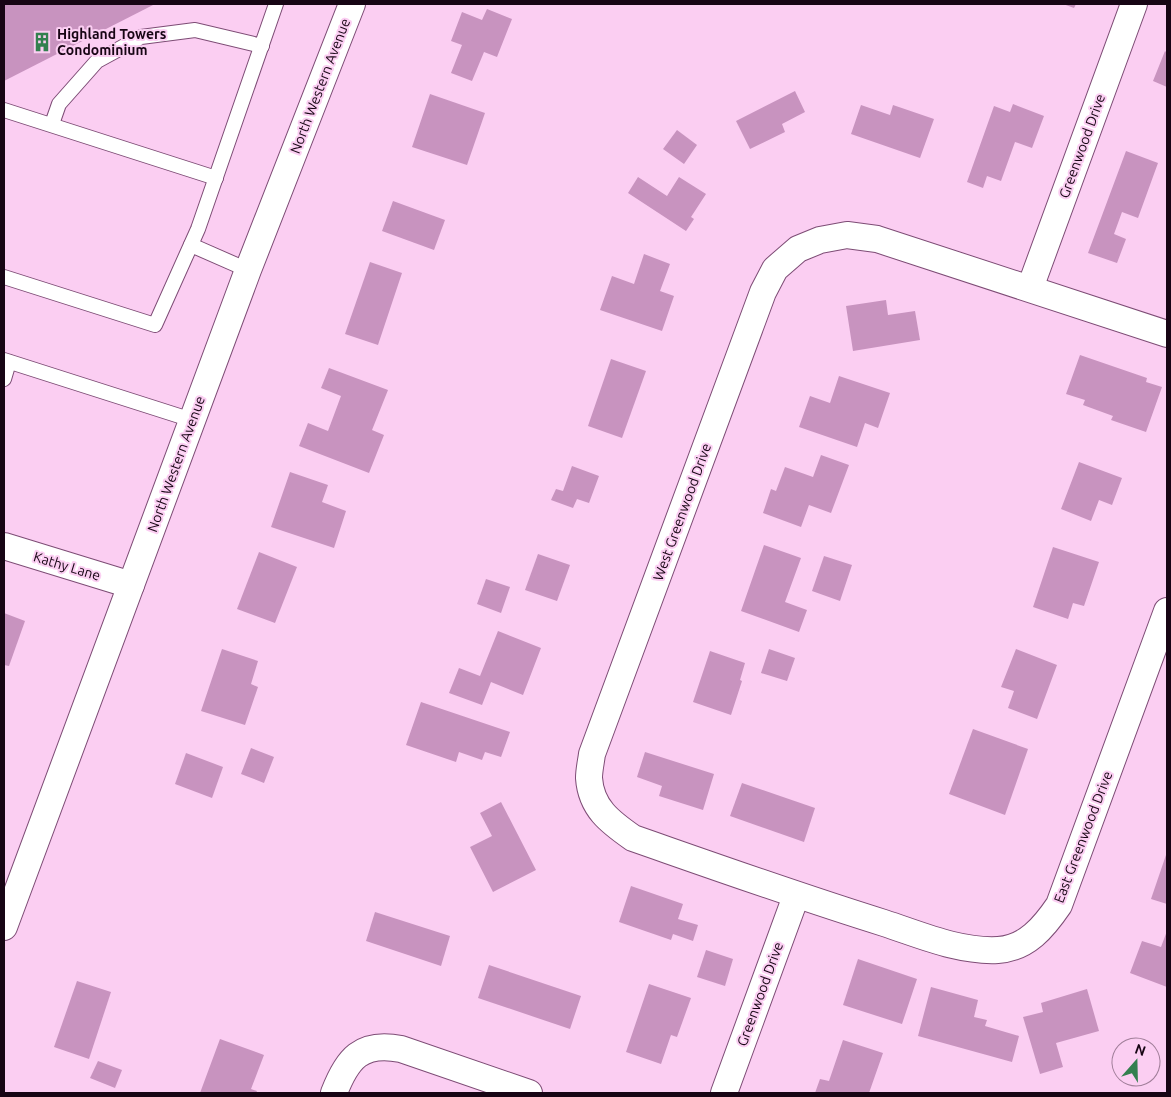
<svg xmlns="http://www.w3.org/2000/svg" width="1171" height="1097" viewBox="0 0 1171 1097" font-family="Ubuntu,sans-serif">
<style>
.building{fill:#c893bf}
.lines{fill:none;stroke-linecap:round;stroke-linejoin:round}
.lane-casing{stroke:#7d4c75;stroke-width:16}
.street-casing{stroke:#7d4c75;stroke-width:28}
.lane{stroke:#fff;stroke-width:14}
.street{stroke:#fff;stroke-width:26}
.labels{text-anchor:middle;stroke-width:4;stroke-linejoin:round;paint-order:stroke}
.poi-label{font-size:14px;font-weight:bold;fill:#170514;stroke:#fbcef2;text-anchor:start}
.street-label{font-size:14px;fill:#170514;stroke:#fbcef2}
</style>
<rect width="100%" height="100%" fill="#fbcef2"/>
<g class="building">
<polygon points="4,4 155,4 4,81"/>
<polygon points="1063,4 1076,4 1074,8"/>
<polygon points="487,9 512,19 497,57 484,52 472,81 451,73 462,45 451,41 462,12 482,20"/>
<polygon points="1165,51 1167,53 1167,87 1153,81"/>
<polygon points="795,91 805,112 782,124 785,132 750,149 736,121"/>
<polygon points="430,94 485,113 467,165 412,147"/>
<polygon points="1013,104 1044,116 1032,148 1015,142 1001,181 987,176 983,188 967,182 994,106 1010,112"/>
<polygon points="861,105 890,115 893,105 934,119 920,158 851,134"/>
<polygon points="677,130 697,145 684,164 663,149"/>
<polygon points="1126,151 1158,163 1138,218 1122,212 1114,234 1126,239 1117,263 1088,253"/>
<polygon points="638,177 667,196 679,177 706,194 691,217 694,219 686,231 628,193"/>
<polygon points="393,201 445,220 434,250 382,231"/>
<polygon points="644,254 670,264 660,291 674,296 662,331 600,310 612,276 634,284"/>
<polygon points="370,262 402,273 378,345 345,334"/>
<polygon points="886,300 888,315 915,311 920,340 853,351 846,306"/>
<polygon points="1080,355 1147,378 1146,382 1162,387 1146,432 1111,420 1113,416 1083,405 1085,400 1066,394"/>
<polygon points="611,359 646,371 622,438 588,426"/>
<polygon points="329,368 388,390 372,430 384,435 369,473 299,446 308,423 328,431 341,396 321,388"/>
<polygon points="839,376 890,393 878,428 865,423 857,447 799,427 810,396 830,403"/>
<polygon points="821,455 849,465 831,513 809,505 801,527 763,513 771,489 776,491 785,467 813,477"/>
<polygon points="1079,462 1122,478 1112,505 1099,500 1091,521 1061,509"/>
<polygon points="572,466 599,476 589,503 577,499 573,508 551,500 556,489 563,491"/>
<polygon points="290,472 328,485 322,502 346,511 334,548 271,527"/>
<polygon points="764,545 801,558 785,602 807,610 799,632 741,611"/>
<polygon points="1053,547 1099,562 1084,606 1073,603 1068,619 1033,607"/>
<polygon points="259,552 297,567 275,623 237,609"/>
<polygon points="538,554 570,565 557,601 525,590"/>
<polygon points="824,556 852,565 840,601 812,591"/>
<polygon points="486,579 510,587 501,613 477,604"/>
<polygon points="4,613 25,621 9,666 4,665"/>
<polygon points="498,631 541,648 523,695 491,682 482,705 449,693 459,668 480,676"/>
<polygon points="222,649 258,661 251,684 258,687 245,725 201,711"/>
<polygon points="769,649 795,658 787,681 761,673"/>
<polygon points="1016,649 1057,665 1037,719 1008,708 1014,691 1001,687"/>
<polygon points="710,651 745,663 740,680 742,681 731,715 693,702"/>
<polygon points="421,702 510,732 501,757 485,752 482,760 459,752 456,762 406,745"/>
<polygon points="973,729 1028,749 1005,815 949,794"/>
<polygon points="251,748 274,757 264,783 241,774"/>
<polygon points="645,752 714,774 703,810 659,796 662,786 637,777"/>
<polygon points="186,753 223,767 212,798 175,784"/>
<polygon points="742,783 815,808 804,842 730,816"/>
<polygon points="501,802 536,870 493,892 470,847 492,836 480,813"/>
<polygon points="1167,852 1167,904 1151,899"/>
<polygon points="631,886 683,904 678,919 698,925 693,941 673,934 671,940 619,922"/>
<polygon points="375,912 450,936 441,966 366,941"/>
<polygon points="1167,931 1167,987 1130,973 1142,941 1161,947"/>
<polygon points="706,950 733,959 725,986 697,977"/>
<polygon points="858,959 917,979 902,1024 843,1005"/>
<polygon points="489,965 581,996 570,1029 478,998"/>
<polygon points="77,981 111,992 89,1059 54,1047"/>
<polygon points="649,984 691,998 677,1037 671,1035 661,1064 626,1052"/>
<polygon points="931,987 978,1000 974,1017 987,1020 985,1026 1019,1036 1012,1062 918,1036"/>
<polygon points="1087,989 1099,1031 1056,1043 1063,1067 1040,1074 1023,1017 1043,1012 1041,1003"/>
<polygon points="220,1039 264,1055 251,1089 257,1091 256,1093 200,1093"/>
<polygon points="843,1040 883,1053 869,1093 815,1093 820,1079 829,1081"/>
<polygon points="98,1061 122,1070 115,1088 90,1078"/>
</g>
<g class="lines">
<defs>
<g id="lane">
<polyline points="4,110 216,178"/>
<polyline points="52,124 59,104 97,61 141,37 195,30 262,46"/>
<polyline points="191,245 248,270"/>
<polyline points="4,277 155,325 198,229 276,4"/>
<polyline points="4,360 192,420"/>
<polyline points="4,379 9,362"/>
</g>
<g id="street">
<polyline points="1030,288 1134,4"/>
<path d="M1167 334 877 239 847 235 820 240 798 249 775 269 763 292 592 754C591 762 589 770 589 778 591 808 610 822 633 838 716 867 800 897 884 923 921 935 959 952 998 950 1027 948 1044 927 1059 905L1167 611"/>
<polyline points="4,546 131,585"/>
<polyline points="4,927 248,270 352,4"/>
<path d="M334 1093C347 1059 361 1041 401 1049L529 1093"/>
<polyline points="724,1093 796,896"/>
</g>
</defs>
<use href="#lane" class="lane-casing"/>
<use href="#street" class="street-casing"/>
<use href="#lane" class="lane"/>
<use href="#street" class="street"/>
</g>
<defs>
<symbol id="building-bare" viewBox="-9 -9 18 18"><path d="M-4-6H4V6H1V3H-1V6H-4ZM-2.5-4.3h1.7v1.8h-1.7ZM.8-4.3h1.7v1.8H.8ZM-2.5-1h1.7V.8h-1.7ZM.8-1h1.7V.8H.8Z" fill="#33804f" stroke="#fbcef2" stroke-width="2.5" paint-order="stroke"/></symbol>
</defs>
<g fill-rule="evenodd">
<use href="#building-bare" x="28" y="28" width="28" height="28"/>
</g>
<g class="labels">
<g class="poi-label">
<text x="57" y="39">Highland Towers<tspan x="57" dy="16">Condominium</tspan></text>
</g>
<g class="street-label">
<text transform="translate(320 86) rotate(-69)" y="5">North Western Avenue</text>
<text transform="translate(1082 146) rotate(-70)" y="5">Greenwood Drive</text>
<text transform="translate(176 464) rotate(-70)" y="5">North Western Avenue</text>
<text transform="translate(682 512) rotate(-70)" y="5">West Greenwood Drive</text>
<text transform="translate(67 566) rotate(17)" y="5">Kathy Lane</text>
<text transform="translate(1083 837) rotate(-69)" y="5">East Greenwood Drive</text>
<text transform="translate(760 994) rotate(-70)" y="5">Greenwood Drive</text>
</g>
</g>
<rect width="1171" height="1097" fill="none" stroke="#170514" stroke-width="10"/>
<g transform="translate(1136 1062) rotate(20)"><circle r="24" fill="#fbcef2" stroke="#a07e99"/>
<path d="M0-4L9 19L0 12L-9 19Z" fill="#33804f"/>
<text y="-8" font-size="14" font-weight="bold" text-anchor="middle" fill="#170514">N</text>
</g>
</svg>
